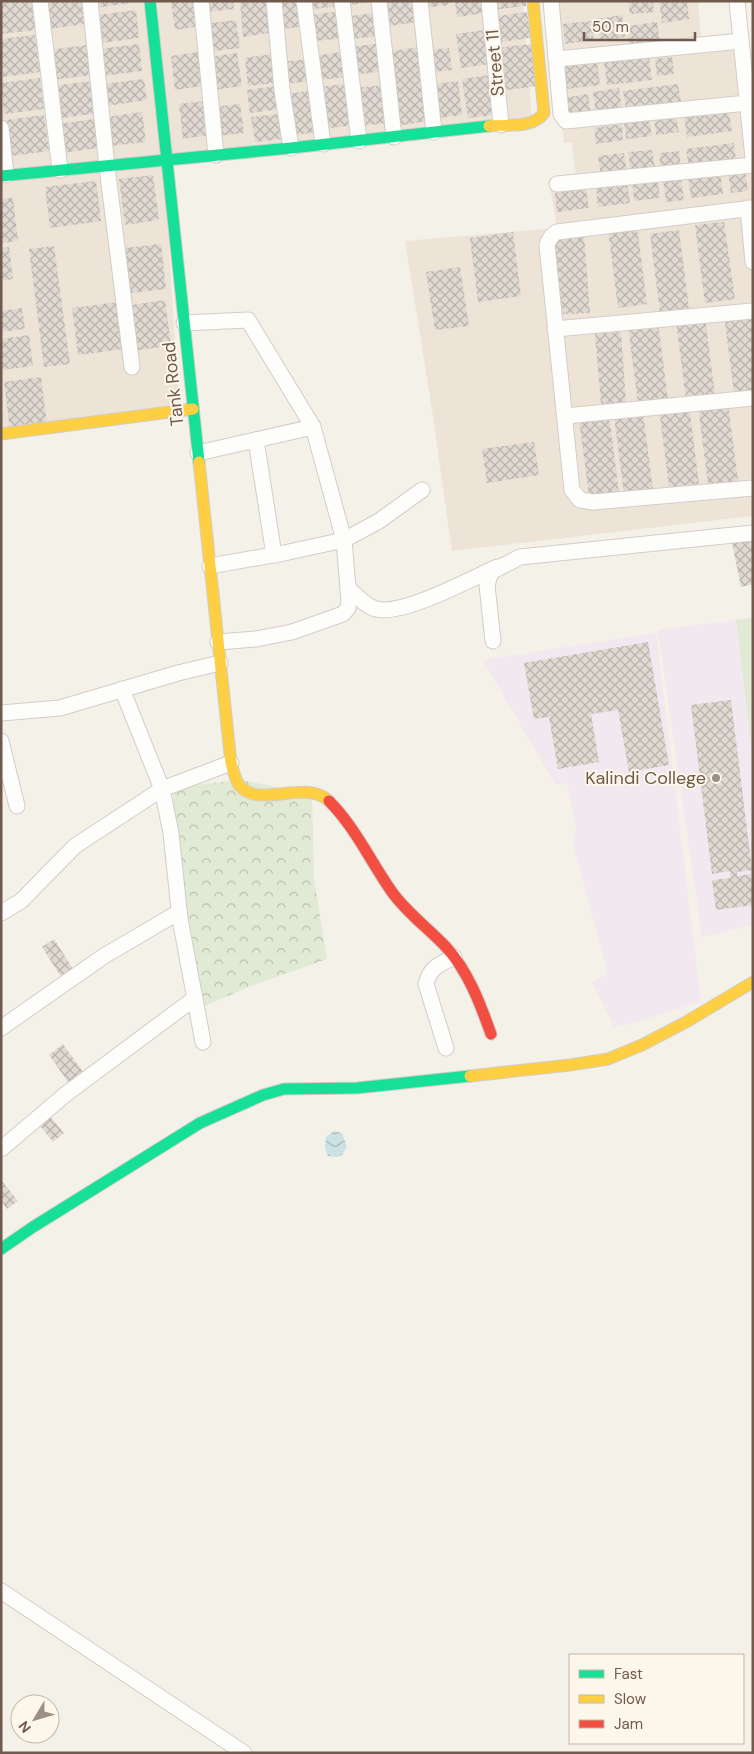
<svg xmlns="http://www.w3.org/2000/svg" width="754" height="1754" viewBox="0 0 754 1754" font-family="'DM Sans',sans-serif">
<style>
.residential{fill:#ede4d7}
.education{fill:#f1e8f0}
.forest{fill:url(#forest-crowns)}
.pitch{fill:#e1ead5}
.water{fill:url(#water-waves)}
.building{fill:url(#building-cross-hatch)}
.lines{fill:none;stroke-linecap:round;stroke-linejoin:round}
.street-casing{stroke:#d3cdc6;stroke-width:17}
.fast-casing{stroke:#d3cdc6;stroke-width:13}
.slow-casing{stroke:#d3cdc6;stroke-width:13}
.jam-casing{stroke:#d3cdc6;stroke-width:13}
.street{stroke:#fdfdfc;stroke-width:15}
.fast{stroke:#16e098;stroke-width:11}
.slow{stroke:#ffcf43;stroke-width:11}
.jam{stroke:#f24e42;stroke-width:11}
.poi-dot{fill:#9e8f84;stroke:#fdf6ea;stroke-width:2}
.labels{text-anchor:middle;stroke-width:4;stroke-linejoin:round;paint-order:stroke}
.street-label{font-size:18px;fill:#6f5a4d;stroke:#fdf6ea}
.poi-label{font-size:18px;fill:#6f5a4d;stroke:#fdf6ea;text-anchor:end}
</style>
<defs>
<pattern id="forest-crowns" width="20" height="18" patternUnits="userSpaceOnUse" patternTransform="scale(1.25)"><rect width="20" height="18" fill="#e1ead5"/><path d="M2 6a3 3 0 1 1 6 0M12 15a3 3 0 1 1 6 0" fill="none" stroke="#bbc1af"/></pattern>
<pattern id="water-waves" width="16" height="10" patternUnits="userSpaceOnUse" patternTransform="scale(1.25)"><rect width="16" height="10" fill="#cce1e3"/><path d="M0 5q4-4 8 0t8 0" fill="none" stroke="#aab9ba"/></pattern>
<pattern id="building-cross-hatch" width="8" height="8" patternUnits="userSpaceOnUse" patternTransform="scale(1.25)"><rect width="8" height="8" fill="#e0d9d2"/><path d="M0 0l8 8M0 8l8-8" fill="none" stroke="#bab3ad"/></pattern>
</defs>
<rect width="100%" height="100%" fill="#f4f1e9"/>
<g class="residential">
<polygon points="1,1 522,1 532,119 163,156 179,404 1,434"/>
<polygon points="549,1 698,1 701,38 747,34 753,77 753,516 452,551 431,403 405,241 557,228 549,180 576,176 572,143 564,143"/>
</g>
<g class="education">
<polygon points="753,618 753,925 702,937 658,630"/>
<polygon points="656,633 701,1002 615,1028 592,982 608,973 573,844 576,827 567,783 555,784 483,660"/>
</g>
<polygon class="forest" points="241,780 312,794 314,879 327,959 251,986 196,1010 177,912 173,787"/>
<polygon class="pitch" points="753,618 753,759 736,620"/>
<polygon class="water" points="334,1131 342,1133 347,1147 342,1155 337,1157 328,1156 325,1147 326,1137"/>
<g class="building">
<polygon points="1,1 32,1 36,30 1,34"/>
<polygon points="44,1 82,1 85,24 48,29"/>
<polygon points="95,1 138,1 138,2 96,8"/>
<polygon points="171,1 199,1 202,26 175,30"/>
<polygon points="206,1 233,1 234,9 207,12"/>
<polygon points="240,1 271,1 275,32 243,37"/>
<polygon points="279,1 303,1 306,26 283,29"/>
<polygon points="313,1 340,1 340,6 314,9"/>
<polygon points="350,1 370,1 370,2 350,5"/>
<polygon points="384,1 416,1 419,22 388,26"/>
<polygon points="423,1 449,1 449,5 424,8"/>
<polygon points="455,1 484,1 486,13 457,17"/>
<polygon points="491,1 526,1 526,6 492,10"/>
<polygon points="628,1 653,1 654,12 630,14"/>
<polygon points="659,1 687,1 689,19 662,23"/>
<polygon points="136,10 139,38 102,43 98,15"/>
<polygon points="340,11 344,38 315,41 312,15"/>
<polygon points="527,12 531,38 501,42 498,16"/>
<polygon points="375,13 378,36 353,39 350,16"/>
<polygon points="622,15 625,37 600,40 597,19"/>
<polygon points="236,20 240,48 207,52 204,24"/>
<polygon points="591,21 594,40 565,44 563,24"/>
<polygon points="657,22 660,42 630,46 627,26"/>
<polygon points="484,30 489,64 461,68 456,34"/>
<polygon points="35,35 40,72 3,77 1,39"/>
<polygon points="382,43 385,71 353,75 350,47"/>
<polygon points="139,44 142,71 102,76 98,49"/>
<polygon points="532,44 538,86 501,91 495,48"/>
<polygon points="87,45 91,75 52,80 48,50"/>
<polygon points="419,47 428,121 396,126 387,52"/>
<polygon points="449,48 452,70 431,72 428,50"/>
<polygon points="346,51 349,77 318,80 315,56"/>
<polygon points="198,52 203,86 175,90 171,56"/>
<polygon points="237,53 242,86 213,90 208,57"/>
<polygon points="272,54 276,83 248,86 245,58"/>
<polygon points="649,56 652,80 607,85 604,62"/>
<polygon points="672,57 674,74 657,76 655,59"/>
<polygon points="309,59 312,81 284,84 281,62"/>
<polygon points="597,61 600,85 566,89 563,66"/>
<polygon points="489,75 494,115 468,118 462,79"/>
<polygon points="40,78 44,109 4,114 1,83"/>
<polygon points="144,79 147,100 106,106 103,84"/>
<polygon points="93,81 98,113 56,119 51,86"/>
<polygon points="458,81 462,115 438,118 433,84"/>
<polygon points="346,84 352,125 324,129 318,87"/>
<polygon points="678,84 681,102 626,109 623,91"/>
<polygon points="383,85 388,123 360,126 355,88"/>
<polygon points="277,86 280,109 250,113 247,90"/>
<polygon points="619,88 622,111 596,115 593,92"/>
<polygon points="312,90 317,132 293,135 287,94"/>
<polygon points="588,94 591,116 566,119 563,98"/>
<polygon points="205,101 209,135 183,139 179,104"/>
<polygon points="240,104 244,133 217,136 213,107"/>
<polygon points="142,112 146,142 109,146 106,117"/>
<polygon points="729,112 732,131 687,137 684,117"/>
<polygon points="280,114 283,139 255,142 251,117"/>
<polygon points="44,115 49,151 11,156 6,120"/>
<polygon points="676,116 679,132 656,135 654,118"/>
<polygon points="649,118 652,136 626,139 624,121"/>
<polygon points="94,119 98,148 62,153 59,124"/>
<polygon points="622,124 623,140 596,144 594,128"/>
<polygon points="734,143 736,162 689,168 686,149"/>
<polygon points="652,150 655,168 631,171 628,152"/>
<polygon points="679,151 681,168 661,170 659,153"/>
<polygon points="624,153 627,173 601,176 598,156"/>
<polygon points="745,169 748,191 731,193 728,171"/>
<polygon points="720,172 723,194 691,198 688,176"/>
<polygon points="153,175 159,220 125,225 119,179"/>
<polygon points="657,178 660,198 634,201 632,181"/>
<polygon points="681,178 684,200 666,202 663,180"/>
<polygon points="96,181 101,221 50,228 45,187"/>
<polygon points="627,182 630,203 598,207 596,186"/>
<polygon points="586,189 589,208 557,212 555,193"/>
<polygon points="13,198 18,241 1,243 1,199"/>
<polygon points="724,222 735,299 705,303 695,225"/>
<polygon points="637,226 647,304 618,308 608,230"/>
<polygon points="679,230 689,308 660,312 650,234"/>
<polygon points="513,232 521,296 478,302 470,238"/>
<polygon points="584,234 590,313 563,314 554,238"/>
<polygon points="161,244 166,289 130,293 124,248"/>
<polygon points="54,246 70,364 44,367 29,249"/>
<polygon points="9,247 13,279 1,281 1,248"/>
<polygon points="460,267 469,326 435,330 426,272"/>
<polygon points="165,300 171,346 138,350 132,305"/>
<polygon points="118,302 124,349 78,355 72,308"/>
<polygon points="22,308 25,329 1,332 1,311"/>
<polygon points="753,312 753,391 734,393 724,315"/>
<polygon points="705,317 715,395 686,399 676,321"/>
<polygon points="658,322 668,400 638,403 628,326"/>
<polygon points="621,332 626,402 601,404 595,334"/>
<polygon points="29,335 33,366 1,370 1,339"/>
<polygon points="41,377 47,425 10,430 4,382"/>
<polygon points="728,403 738,481 708,484 698,407"/>
<polygon points="689,406 699,484 669,487 659,409"/>
<polygon points="643,412 653,490 624,494 614,416"/>
<polygon points="609,415 619,493 589,496 579,419"/>
<polygon points="534,442 539,475 487,483 482,449"/>
<polygon points="753,539 753,584 741,587 732,543"/>
<polygon points="648,642 669,765 629,772 618,710 591,714 599,762 558,769 549,717 534,719 524,663"/>
<polygon points="731,700 752,870 737,872 737,876 751,874 753,905 716,910 712,880 730,878 730,871 712,874 691,705"/>
<polygon points="54,939 75,972 63,980 42,947"/>
<polygon points="63,1044 83,1072 68,1082 49,1055"/>
<polygon points="47,1113 64,1133 53,1142 36,1121"/>
<polygon points="1,1180 18,1201 7,1209 1,1201"/>
</g>
<g class="lines">
<defs>
<g id="street">
<polyline points="40,1 60,170"/>
<polyline points="90,1 107,167 132,367"/>
<polyline points="201,1 216,155"/>
<polyline points="274,1 282,90 291,148"/>
<polyline points="304,1 323,144"/>
<polyline points="342,1 359,141"/>
<polyline points="379,1 394,137"/>
<polyline points="420,1 434,132"/>
<polyline points="489,1 501,125"/>
<polyline points="551,1 561,114 566,121 747,103"/>
<polyline points="737,1 753,158"/>
<polyline points="557,59 741,41"/>
<polyline points="1,128 6,175"/>
<polyline points="557,184 753,165"/>
<polyline points="748,208 753,262"/>
<path d="M753 208 557 232C551 235 549 239 547 245L572 490 580 500 593 502 753 488"/>
<polyline points="184,323 248,320 313,427 344,540 349,601 348,608 343,614 292,632 256,639 218,642"/>
<polyline points="555,329 753,311"/>
<polyline points="565,416 753,398"/>
<polyline points="256,440 274,555"/>
<polyline points="198,453 313,427"/>
<polyline points="210,566 284,553 344,540 379,521 422,490"/>
<path d="M348 588C356 595 365 606 376 609 402 616 471 579 497 567"/>
<polyline points="493,641 487,585 491,572 520,557 753,533"/>
<polyline points="122,689 162,789 171,833 180,919 203,1042"/>
<polyline points="1,713 60,708 178,673 220,663"/>
<polyline points="1,741 17,806"/>
<polyline points="1,913 21,901 75,846 162,789 231,763"/>
<polyline points="1,1028 104,956 179,912"/>
<path d="M446 1048 426 984C430 967 440 964 454 957"/>
<polyline points="1,1149 66,1094 195,998"/>
<polyline points="1,1591 244,1753"/>
</g>
<g id="fast">
<polyline points="150,1 199,462"/>
<polyline points="1,176 291,148 489,126"/>
<polyline points="1,1249 33,1227 200,1123 263,1095 284,1089 357,1088 470,1076"/>
</g>
<g id="slow">
<path d="M489 126C508 124 532 129 544 113L533 1"/>
<polyline points="1,434 193,409"/>
<path d="M199 462 231 763C233 770 235 779 239 785 259 810 304 778 329 801"/>
<polyline points="470,1076 570,1065 608,1059 642,1045 686,1022 753,982"/>
</g>
<path id="jam" d="M329 801C355 827 371 862 392 892 407 913 428 928 446 947 468 971 480 1003 491 1034"/>
</defs>
<use href="#street" class="street-casing"/>
<use href="#fast" class="fast-casing"/>
<use href="#slow" class="slow-casing"/>
<use href="#jam" class="jam-casing"/>
<use href="#street" class="street"/>
<use href="#fast" class="fast"/>
<use href="#slow" class="slow"/>
<use href="#jam" class="jam"/>
</g>
<circle class="poi-dot" cx="716" cy="778" r="5"/>
<g class="labels">
<g class="street-label">
<text transform="translate(495 63) rotate(-95)" y="6">Street 11</text>
<text transform="translate(173 384) rotate(-96)" y="6">Tank Road</text>
</g>
<g class="poi-label">
<text x="706" y="784">Kalindi College</text>
</g>
</g>
<rect width="754" height="1754" fill="none" stroke="#6f5a4d" stroke-width="5"/>
<rect x="569" y="1654" width="175" height="90" fill="#fdf6ea" stroke="#c4b8ab"/>
<rect x="579" y="1670" width="25" height="8" fill="#16e098" stroke="#c4b8ab"/>
<text x="614" y="1679" font-size="15" fill="#6f5a4d">Fast</text>
<rect x="579" y="1695" width="25" height="8" fill="#ffcf43" stroke="#c4b8ab"/>
<text x="614" y="1704" font-size="15" fill="#6f5a4d">Slow</text>
<rect x="579" y="1720" width="25" height="8" fill="#f24e42" stroke="#c4b8ab"/>
<text x="614" y="1729" font-size="15" fill="#6f5a4d">Jam</text>
<g transform="translate(35 1719) rotate(232)"><circle r="24" fill="#fdf6ea" stroke="#c4b8ab"/>
<path d="M0-4L9 19L0 12L-9 19Z" fill="#9e8f84"/>
<text y="-8" font-size="14" font-weight="bold" text-anchor="middle" fill="#6f5a4d">N</text>
</g>
<path d="M584 32v8h111v-8" fill="none" stroke="#6f5a4d" stroke-width="2.5"/>
<text x="592" y="32" font-size="15" fill="#6f5a4d" stroke="#fdf6ea" stroke-width="4" paint-order="stroke">50 m</text>
</svg>
